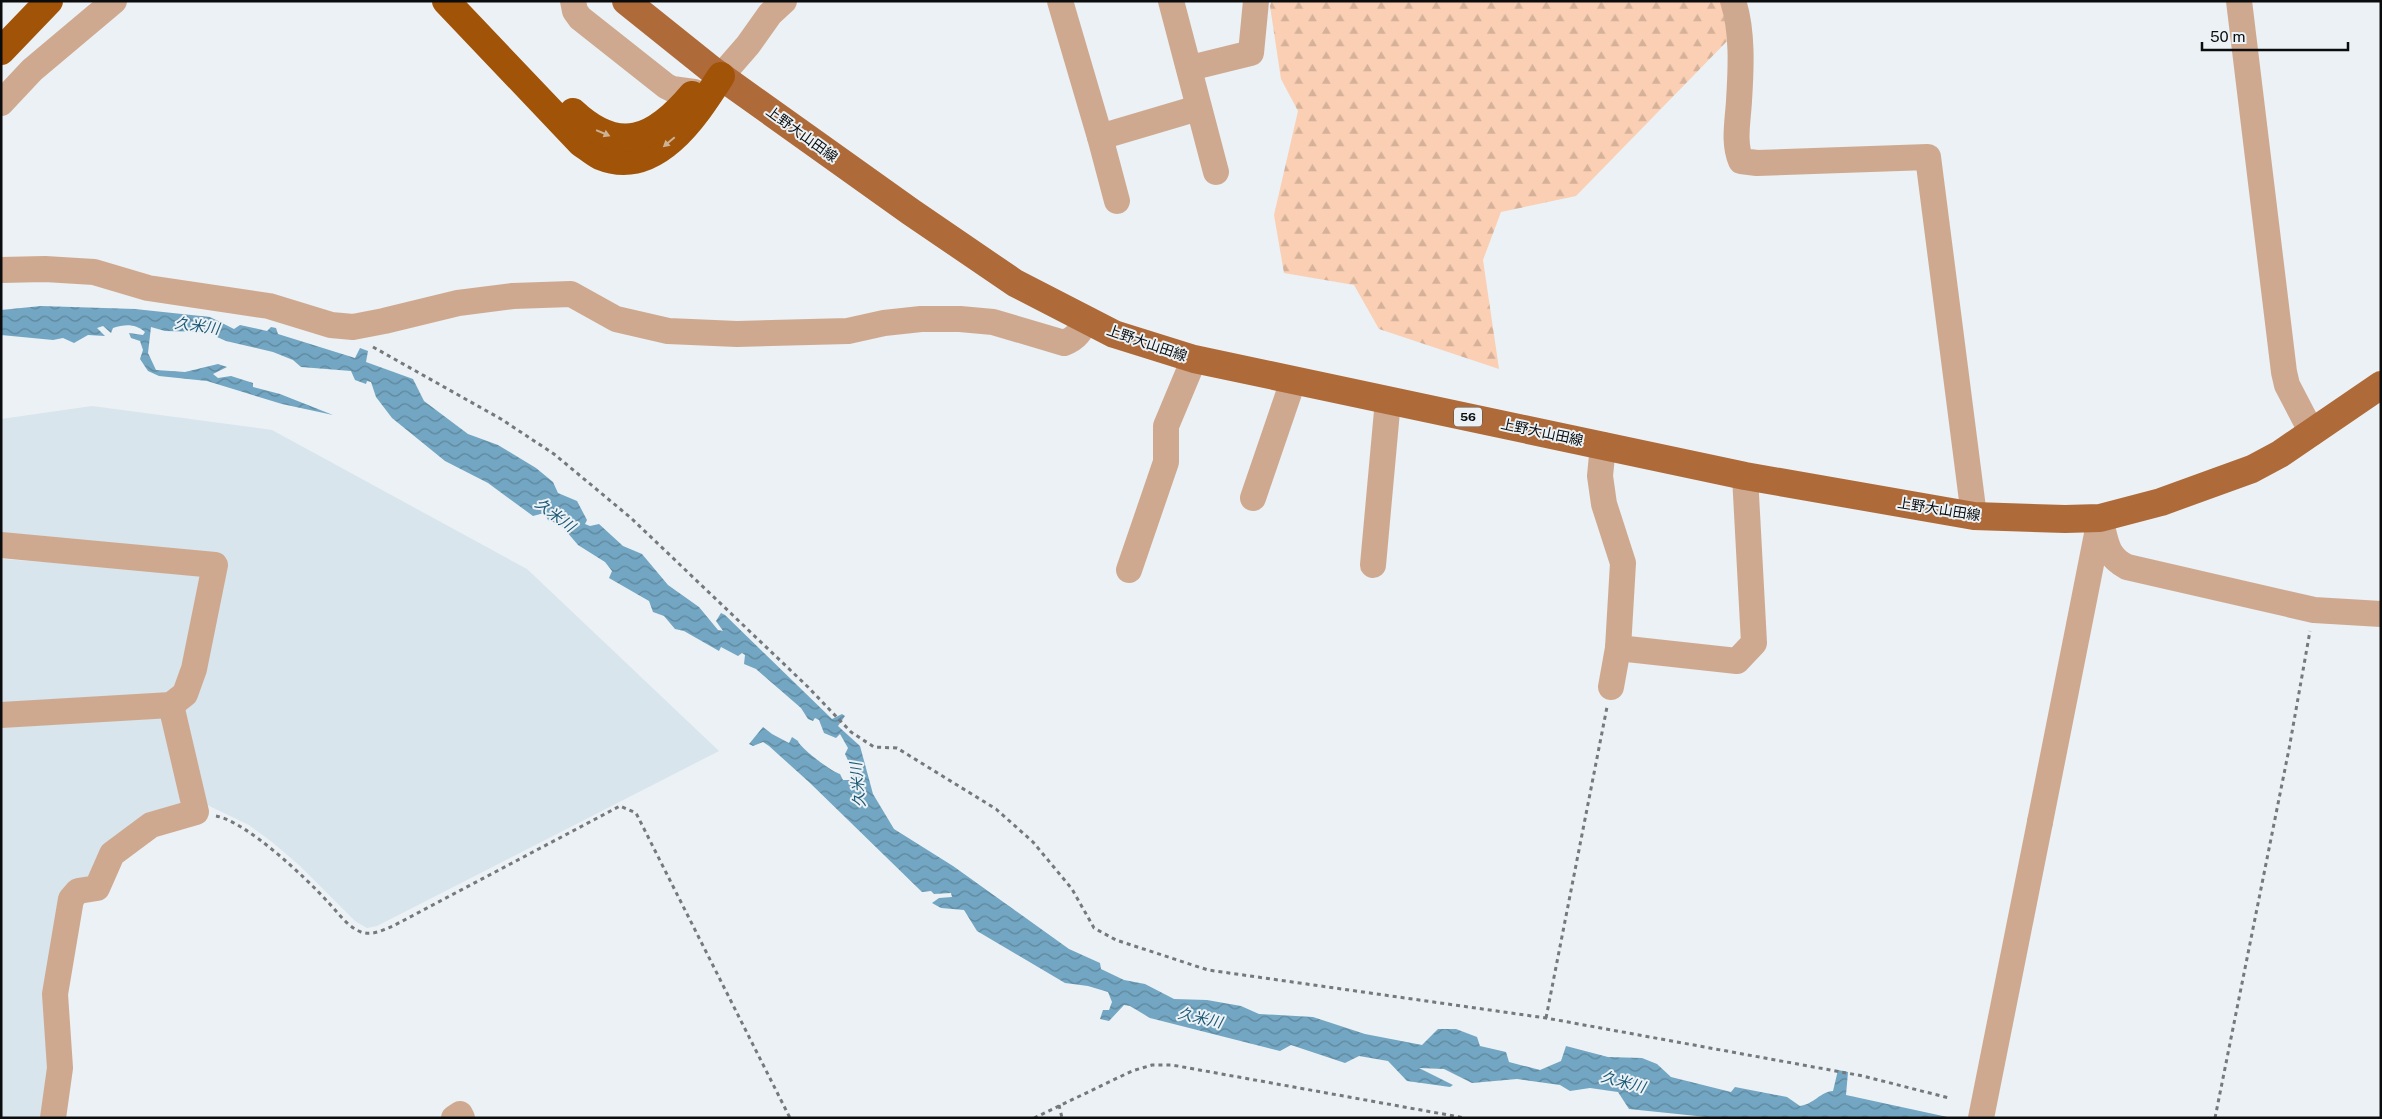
<svg xmlns="http://www.w3.org/2000/svg" width="2382" height="1119" viewBox="0 0 2382 1119" font-family="'Public Sans','Noto Sans JP',sans-serif">
<style>
.built{fill:#d8e5ec}
.forest{fill:url(#forest-firs)}
.water{fill:url(#water-waves)}
.lines{fill:none;stroke-linecap:round;stroke-linejoin:round}
.path{stroke:#75797b;stroke-width:3;stroke-dasharray:4 4;stroke-linecap:butt}
.minor{stroke:#cfa98f;stroke-width:26}
.major{stroke:#af6a39;stroke-width:28}
.highway{stroke:#a15307;stroke-width:28}
.minor-bridge{stroke:#cfa98f;stroke-width:26}
.oneway{fill:#cdb295}
.labels{text-anchor:middle;stroke-width:4;stroke-linejoin:round;paint-order:stroke}
.shield{fill:#ebf1f4;stroke:#4e5152;stroke-width:1}
.shield-label{font-size:12px;font-weight:bold;fill:#0a0c0d}
.street-label{font-size:14px;fill:#0a0c0d;stroke:#ebf1f4}
.water-label{font-size:15px;font-style:italic;fill:#1a5876;stroke:#ebf1f4}
</style>
<defs>
<pattern id="forest-firs" width="22" height="20" patternUnits="userSpaceOnUse" patternTransform="scale(1.25)"><rect width="22" height="20" fill="#facfb3"/><path d="M5 1l3.5 6h-7zM16 11l3.5 6h-7z" fill="#d5b199"/></pattern>
<pattern id="water-waves" width="16" height="10" patternUnits="userSpaceOnUse" patternTransform="scale(1.25)"><rect width="16" height="10" fill="#73a6c2"/><path d="M0 5q4-4 8 0t8 0" fill="none" stroke="#5d869c"/></pattern>
</defs>
<rect width="100%" height="100%" fill="#ebf1f4"/>
<g class="built">
<polygon points="92,406 272,430 527,569 719,751 377,926 367,928 355,921 299,865 272,842 249,825 203,803 180,704 215,603 225,556 1,542 1,419"/>
<polygon points="1,559 204,573 185,676 185,808 94,882 71,890 48,1118 1,1118"/>
</g>
<polygon class="forest" points="1272,1 1727,1 1733,35 1576,196 1501,212 1483,260 1499,369 1379,329 1354,285 1284,273 1274,215 1298,111 1281,79 1270,6"/>
<path class="water" d="M41 306 135 309 210 317 234 329 240 325 267 331 271 327 276 328 278 334 355 358 360 348 368 351 366 362 413 379 424 401 468 434 498 445 536 468 553 482 558 493 577 501 587 520 585 524 590 526 599 524 623 546 642 554 668 585 699 607 718 630 723 631 716 621 721 613 725 615 832 719 842 714 845 716 838 726 860 746 873 794 894 829 953 866 1069 949 1100 963 1101 969 1124 980 1145 984 1174 999 1207 1000 1241 1006 1259 1014 1313 1017 1365 1034 1422 1045 1438 1029H1456L1477 1037 1480 1046 1506 1052 1509 1062 1540 1070 1561 1061 1566 1046 1608 1057 1642 1058 1657 1064 1671 1077 1731 1092 1735 1087 1787 1097 1800 1106C1814 1104 1820 1092 1833 1091L1838 1070 1848 1072 1846 1095 1952 1118H1716L1629 1109 1618 1092 1590 1088 1570 1091 1560 1085 1517 1079 1472 1083 1444 1069 1419 1068 1453 1085 1450 1087 1407 1081 1388 1061 1359 1056 1345 1063 1291 1045 1280 1051 1150 1018 1130 1006 1124 1005 1109 1021 1100 1019 1103 1010H1109L1112 1002 1108 992 1088 986 1065 983 977 931 964 910 941 908 932 903 939 898 952 897 951 893 934 894 931 891 922 892 810 783 769 746 763 742 753 746 749 744 763 727 772 734 789 743 792 737 798 741C800 748 832 772 840 774L843 780H852L854 773 845 754 848 748 840 734 836 738 824 733 819 720 815 718 813 721 808 719 801 708 756 669 744 664 745 655 742 653 738 656 721 647 719 651 684 631 675 629 664 616 653 612 649 601 609 578 612 571 605 562 578 545 561 525 548 520 544 513 533 516 488 483 445 461 392 418 376 397 371 382 367 381 366 384 355 380 351 371 301 367 293 360 273 352 226 341 217 337 219 333 215 329 210 332 165 331 151 327 148 353 156 370 185 372 218 364 227 367 213 374 218 378 231 376 253 383V387L280 394 333 415 282 404 207 381 159 376 148 371 140 359 143 350 140 341 131 338 129 333 143 335 145 332C135 324 126 324 113 328L111 333 103 326 97 328 105 336 88 335 74 343 63 338 53 340 1 335V310Z"/>
<g class="lines">
<g class="path">
<polyline points="373,347 501,419 554,454 631,518 808,687 851,732 874,747 897,748 996,809 1033,842 1072,889 1094,928 1116,940 1208,970 1546,1018 1863,1076 1949,1098"/>
<path d="M216 816C247 822 305 877 327 901 337 911 346 926 361 932 372 936 383 930 393 926L620 806 636 813 790 1118"/>
<polyline points="1546,1018 1607,707"/>
<polyline points="1059,1105 1062,1118"/>
<polyline points="1034,1118 1132,1071 1152,1065 1172,1065 1465,1118"/>
<polyline points="2215,1118 2289,749 2310,631"/>
</g>
<g class="minor">
<polyline points="573,1 575,11 580,18 666,86 672,89 694,92"/>
<polyline points="1060,1 1100,137 1117,201"/>
<polyline points="1171,1 1216,172"/>
<path d="M1733 1C1743 31 1741 69 1739 101 1738 120 1733 143 1741 161L1757 163 1928 157 1974 516"/>
<polyline points="2239,1 2284,372 2287,385 2312,433"/>
<polyline points="1190,68 1251,53 1256,1"/>
<polyline points="721,76 748,45 770,14 784,1"/>
<polyline points="1,103 32,70 114,1"/>
<polyline points="1100,137 1198,108"/>
<path d="M1 270 45 269 94 272 148 288 269 306 331 325 353 327 384 321 458 303 513 296 571 294 616 319 668 331 737 334 848 331 884 323 921 319H960L993 322 1064 343C1077 338 1081 331 1086 319"/>
<polyline points="1603,445 1600,476 1604,504 1623,563 1618,648 1611,687"/>
<polyline points="1253,498 1293,381"/>
<path d="M2100 518C2106 540 2105 556 2127 567L2314 610 2381 614"/>
<polyline points="1,545 215,565 194,669 185,694 171,705 1,715"/>
<polyline points="1373,565 1388,400"/>
<polyline points="1129,570 1166,462 1166,426 1194,359"/>
<polyline points="1618,648 1737,661 1754,643 1745,476"/>
<polyline points="2040,822 2099,524"/>
<polyline points="53,1118 60,1068 55,994 71,899 78,891 97,888 112,854 151,825 196,812 171,705"/>
<polyline points="454,1118 460,1114 462,1118"/>
</g>
<polyline class="major" points="626,1 712,70 911,212 1015,283 1114,334 1194,359 1745,476 1974,516 2065,519 2100,518 2161,502 2252,469 2280,454 2381,385"/>
<g class="highway">
<path d="M446 1 581 143C587 147 594 153 600 156 656 179 696 115 721 76"/>
<polyline points="1,51 49,1"/>
<path d="M573 112C619 155 654 140 692 95"/>
</g>
<polyline class="minor-bridge" points="1981,1118 2040,822"/>
</g>
<defs><path id="oneway-solid" d="M-6-.8H1V-3.2L6.5 0L1 3.2V.8H-6Z" transform="scale(1.25)"/></defs>
<g class="oneway">
<use href="#oneway-solid" transform="translate(603 133) rotate(23)"/>
<use href="#oneway-solid" transform="translate(669 142) rotate(140)"/>
</g>
<g class="labels">
<rect class="shield" x="1454" y="407.5" width="28" height="19" rx="4"/>
<g class="shield-label">
<text x="1468" y="421">56</text>
</g>
<g class="street-label">
<text transform="translate(802 134) rotate(36)" y="5">上野大山田線</text>
<text transform="translate(1147 343) rotate(19)" y="5">上野大山田線</text>
<text transform="translate(1542 432) rotate(12)" y="5">上野大山田線</text>
<text transform="translate(1939 509) rotate(9)" y="5">上野大山田線</text>
</g>
<g class="water-label">
<text transform="translate(197 326) rotate(8)" y="5">久米川</text>
<text transform="translate(555 515) rotate(37)" y="5">久米川</text>
<text transform="translate(858 785) rotate(-95)" y="5">久米川</text>
<text transform="translate(1200 1018) rotate(13)" y="5">久米川</text>
<text transform="translate(1623 1082) rotate(15)" y="5">久米川</text>
</g>
</g>
<rect width="2382" height="1119" fill="none" stroke="#0a0c0d" stroke-width="5"/>
<path d="M2202 42v8h146v-8" fill="none" stroke="#0a0c0d" stroke-width="2.5"/>
<text x="2210" y="42" font-size="15" fill="#0a0c0d" stroke="#ebf1f4" stroke-width="4" paint-order="stroke">50 m</text>
</svg>
